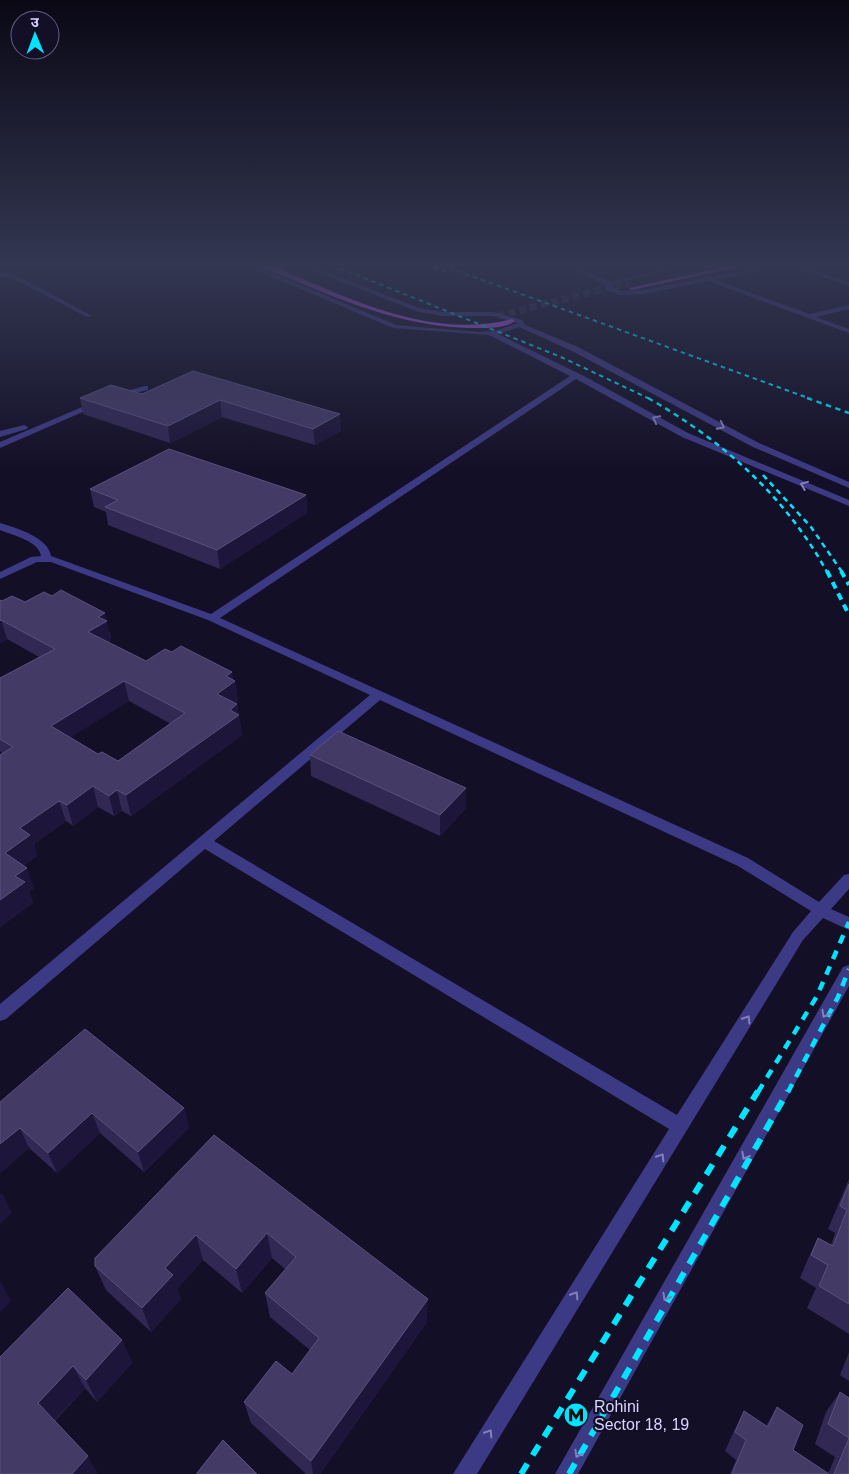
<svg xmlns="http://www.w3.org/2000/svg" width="849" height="1474" viewBox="0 0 849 1474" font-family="Helvetica,'Noto Sans Devanagari',sans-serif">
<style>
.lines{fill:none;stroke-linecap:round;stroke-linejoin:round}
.major-tunnel{stroke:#312d47;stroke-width:7;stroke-dasharray:7 4;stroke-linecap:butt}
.minor{fill:#3d3a85;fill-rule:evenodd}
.major{fill:#c25bff;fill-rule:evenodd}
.rail-far4{stroke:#00e5ff;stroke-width:2;stroke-dasharray:4.5 4;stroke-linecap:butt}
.rail-far3{stroke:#00e5ff;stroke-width:2.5;stroke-dasharray:5.5 4.5;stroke-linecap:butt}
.rail-far2{stroke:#00e5ff;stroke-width:4;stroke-dasharray:7 5.5;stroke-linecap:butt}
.rail-far1{stroke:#00e5ff;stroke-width:4.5;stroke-dasharray:9 8;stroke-linecap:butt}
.rail{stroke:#00e5ff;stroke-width:6;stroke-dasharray:12 10;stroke-linecap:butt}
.wall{fill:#312854;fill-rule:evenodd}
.shaded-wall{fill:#1d163a}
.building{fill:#433a66;stroke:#5a527e;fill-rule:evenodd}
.oneway{stroke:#837fbc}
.labels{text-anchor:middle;stroke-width:4.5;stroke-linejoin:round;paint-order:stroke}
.near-poi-label{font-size:16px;fill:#d9d4ff;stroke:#130f26;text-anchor:start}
</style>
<rect width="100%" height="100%" fill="#130f26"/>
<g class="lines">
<polyline class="major-tunnel" points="498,316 628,283"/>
<g class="minor">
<path d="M244 265H253L396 325 480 332 498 330 518 323 494 316H443L416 311 300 265H309L419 308 443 312H494L522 320 525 325 578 347 759 443 849 482V488L753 447 572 351 519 327 498 334 584 376 688 433 849 500V506L682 437 576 379 220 618 748 858 819 902 844 875 849 874V889L831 909 849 917V930L823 918 803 940 477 1474H453L669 1129 205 849 6 1019 0 1021V1004L370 695 208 620 51 562H37L0 579V572L31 557 41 556C39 541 12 535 0 530V523C16 528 48 537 51 556L211 614 570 376 489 335 393 328ZM380 700 738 866 811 911 793 932 677 1115 214 841Z"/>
<polygon points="564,265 573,265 611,282 679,265 691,265 619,282 612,287 620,291 643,290 770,265 784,265 716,280 809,314 849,305 849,309 816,317 849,329 849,333 708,281 643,294 619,295 605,288 606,285"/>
<polygon points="788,265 798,265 849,282 849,286"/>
<polygon points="0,272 16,275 92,316 87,317 12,278 0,276"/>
<polygon points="145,386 148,386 148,390 115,397 111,395"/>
<polygon points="94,402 101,404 0,448 0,442"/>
<polygon points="24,425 28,427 27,429 0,437 0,431"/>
<polygon points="849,965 849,986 578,1474 555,1474 843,967"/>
</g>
<g class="major">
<path d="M261 265H270C344 296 429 341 512 319L515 321C506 328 490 328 479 328 414 329 355 306 296 281 285 276 271 272 261 265Z"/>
<polygon points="734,265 748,265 632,290 629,288"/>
</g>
<g class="rail-far4">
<polyline points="332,265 561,357 650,399"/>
<polyline points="426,265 447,272"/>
<polyline points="441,265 811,399"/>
</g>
<g class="rail-far3">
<path d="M648 398C722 440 786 497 827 572"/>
<polyline points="807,398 849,413"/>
<polyline points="763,475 811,527 842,572"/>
</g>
<g class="rail-far2">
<polyline points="827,571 849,615"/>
<polyline points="841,571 849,585"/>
</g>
<g class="rail-far1">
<polyline points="758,1092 817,996 849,922"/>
<polyline points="788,1092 838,997 849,969"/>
</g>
<g class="rail">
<polyline points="521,1474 758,1091"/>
<polyline points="569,1474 788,1091"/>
</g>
</g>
<g class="wall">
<polygon points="193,371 341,431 315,445 222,417 170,443 83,414 80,398 142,394"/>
<polygon points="90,489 306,495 307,513 220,569 108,525 106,512 94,507"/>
<path d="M0 600 2 601 25 602 110 632 111 640 108 642 146 661 235 681 238 701 235 703 237 704 242 735 131 816 122 811 114 816 98 807 73 826 66 821 34 844 37 856 24 865 34 888 29 892 33 903 0 927 3 754 0 751V678L39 657 7 639 0 643ZM129 701 171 724 118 761 98 754 70 737Z"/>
<polygon points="310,755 466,808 440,836 311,776"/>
<polygon points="0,1102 184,1108 189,1128 144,1172 100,1133 57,1173 29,1148 0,1173"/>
<polygon points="214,1135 427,1322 320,1474 306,1474 251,1423 244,1402 292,1374 310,1350 270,1317 265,1293 285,1269 272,1258 242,1293 203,1260 177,1289 181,1299 151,1332 106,1290 95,1266"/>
<polygon points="849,1179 849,1334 807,1308 816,1288 800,1278 807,1261 818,1238 831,1245 835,1233 828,1229"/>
<polygon points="122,1340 132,1363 97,1402 85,1388 55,1421 0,1357"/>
<polygon points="849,1352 849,1381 840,1375"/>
<polygon points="840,1392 849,1398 849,1474 730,1474 736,1460 725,1451 734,1431 744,1411 766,1426 777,1407 793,1450 828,1474 835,1457 815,1444 826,1412"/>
</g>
<g class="shaded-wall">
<polygon points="220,400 222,417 170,443 168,426"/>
<polygon points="340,414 341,431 315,445 313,429"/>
<polygon points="306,495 307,513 220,569 217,550"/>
<polygon points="105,613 111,640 92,651 88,632 98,617"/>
<polygon points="1,620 7,639 0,643 0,621"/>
<polygon points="232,672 234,682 235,681 238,701 220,714 217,694 226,676"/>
<polygon points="124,681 129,701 57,746 51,726"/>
<polygon points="237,704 242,735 131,816 126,795"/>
<polygon points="93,786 98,807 73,826 67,805"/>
<polygon points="466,788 466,808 440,836 440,815"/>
<polygon points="117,790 122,811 114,816 109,796"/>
<polygon points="59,801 66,821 34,844 37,856 12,873 5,853 20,828"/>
<polygon points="27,868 34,888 29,892 33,903 0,927 0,900 15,876"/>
<polygon points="184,1108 189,1128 144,1172 138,1152"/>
<polygon points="92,1113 100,1133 57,1173 48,1153"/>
<polygon points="20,1128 29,1148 0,1173 0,1144"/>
<polygon points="2,1193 12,1213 0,1224 0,1195"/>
<polygon points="267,1233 272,1258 242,1293 236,1269"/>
<polygon points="196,1235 203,1260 177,1289 181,1299 151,1332 142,1308 165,1268"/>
<polygon points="1,1282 11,1301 0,1312 0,1283"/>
<polygon points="428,1299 427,1322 320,1474 313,1474 311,1461"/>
<polygon points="122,1340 132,1363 97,1402 86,1380"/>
<polygon points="73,1366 85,1388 51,1424 38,1403"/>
<polygon points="88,1456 98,1474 72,1474"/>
</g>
<g class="building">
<polygon points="193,371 340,414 313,429 220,400 168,426 80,398 111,385 142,394"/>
<polygon points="169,449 306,495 217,550 105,507 118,500 90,489"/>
<path d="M61 590 105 613 98 617 107 621 88 632 146 661 165 649 172 652 181 646 232 672 226 676 235 681 217 694 237 704 230 710 239 715 126 795 117 790 109 796 93 786 67 805 59 801 20 828 30 835 5 853 27 868 15 876 25 882 0 900V755L13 747 0 739V678L55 649 1 620 0 621V600L2 601 12 596 25 602 44 592 52 596ZM124 681 185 713 118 761 102 752 98 754 51 726Z"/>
<polygon points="338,731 466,788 440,815 310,755"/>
<polygon points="85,1029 184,1108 138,1152 92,1113 48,1153 20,1128 0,1144 0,1102"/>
<polygon points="214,1135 428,1299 311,1461 244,1402 276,1361 292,1374 319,1338 265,1293 296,1257 267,1233 236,1269 196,1235 165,1268 173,1275 142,1308 95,1266 95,1258"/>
<polygon points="849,1184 849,1304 819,1286 828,1265 811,1255 818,1238 833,1246 847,1210 840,1206"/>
<polygon points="68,1288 122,1340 86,1380 73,1366 38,1403 88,1456 72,1474 0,1474 0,1357"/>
<polygon points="840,1392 849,1398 849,1474 834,1474 849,1438 828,1424"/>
<polygon points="777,1407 803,1425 793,1450 829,1474 732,1474 746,1440 735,1432 744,1411 768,1427"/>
<polygon points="223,1440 257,1474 197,1474 197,1473"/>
</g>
<defs><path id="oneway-chevron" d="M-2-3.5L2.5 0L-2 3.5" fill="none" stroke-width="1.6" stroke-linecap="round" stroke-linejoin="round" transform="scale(1.25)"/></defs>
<g class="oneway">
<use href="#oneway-chevron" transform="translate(656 419) rotate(-152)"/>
<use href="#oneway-chevron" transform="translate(721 426) rotate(28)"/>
<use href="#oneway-chevron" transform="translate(804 485) rotate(-158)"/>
<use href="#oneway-chevron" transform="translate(825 1014) rotate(119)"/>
<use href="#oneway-chevron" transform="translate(747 1019) rotate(-58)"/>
<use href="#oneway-chevron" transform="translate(745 1156) rotate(119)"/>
<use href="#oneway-chevron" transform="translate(661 1157) rotate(-58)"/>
<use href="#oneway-chevron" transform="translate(575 1295) rotate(-58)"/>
<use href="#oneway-chevron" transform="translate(666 1297) rotate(119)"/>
<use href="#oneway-chevron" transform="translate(489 1433) rotate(-58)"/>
<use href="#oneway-chevron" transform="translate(578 1454) rotate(119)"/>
</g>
<linearGradient id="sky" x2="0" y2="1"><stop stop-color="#0a0815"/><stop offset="0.56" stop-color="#333752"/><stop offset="1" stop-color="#333752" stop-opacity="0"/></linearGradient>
<rect width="849" height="472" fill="url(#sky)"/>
<defs>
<symbol id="metro-disc" viewBox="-11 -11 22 22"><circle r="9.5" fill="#00e5ff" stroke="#130f26"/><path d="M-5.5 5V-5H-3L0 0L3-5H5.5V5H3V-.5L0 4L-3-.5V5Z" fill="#111"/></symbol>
</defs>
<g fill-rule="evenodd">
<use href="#metro-disc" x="562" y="1401" width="28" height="28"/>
</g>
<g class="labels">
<g class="near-poi-label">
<text x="594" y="1412">Rohini<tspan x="594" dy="18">Sector 18, 19</tspan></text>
</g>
</g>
<g transform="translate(35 35) rotate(359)"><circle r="24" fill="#130f26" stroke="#625e7d"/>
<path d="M0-4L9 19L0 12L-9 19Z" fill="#00e5ff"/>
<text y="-8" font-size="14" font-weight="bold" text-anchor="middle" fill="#d9d4ff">उ</text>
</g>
</svg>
